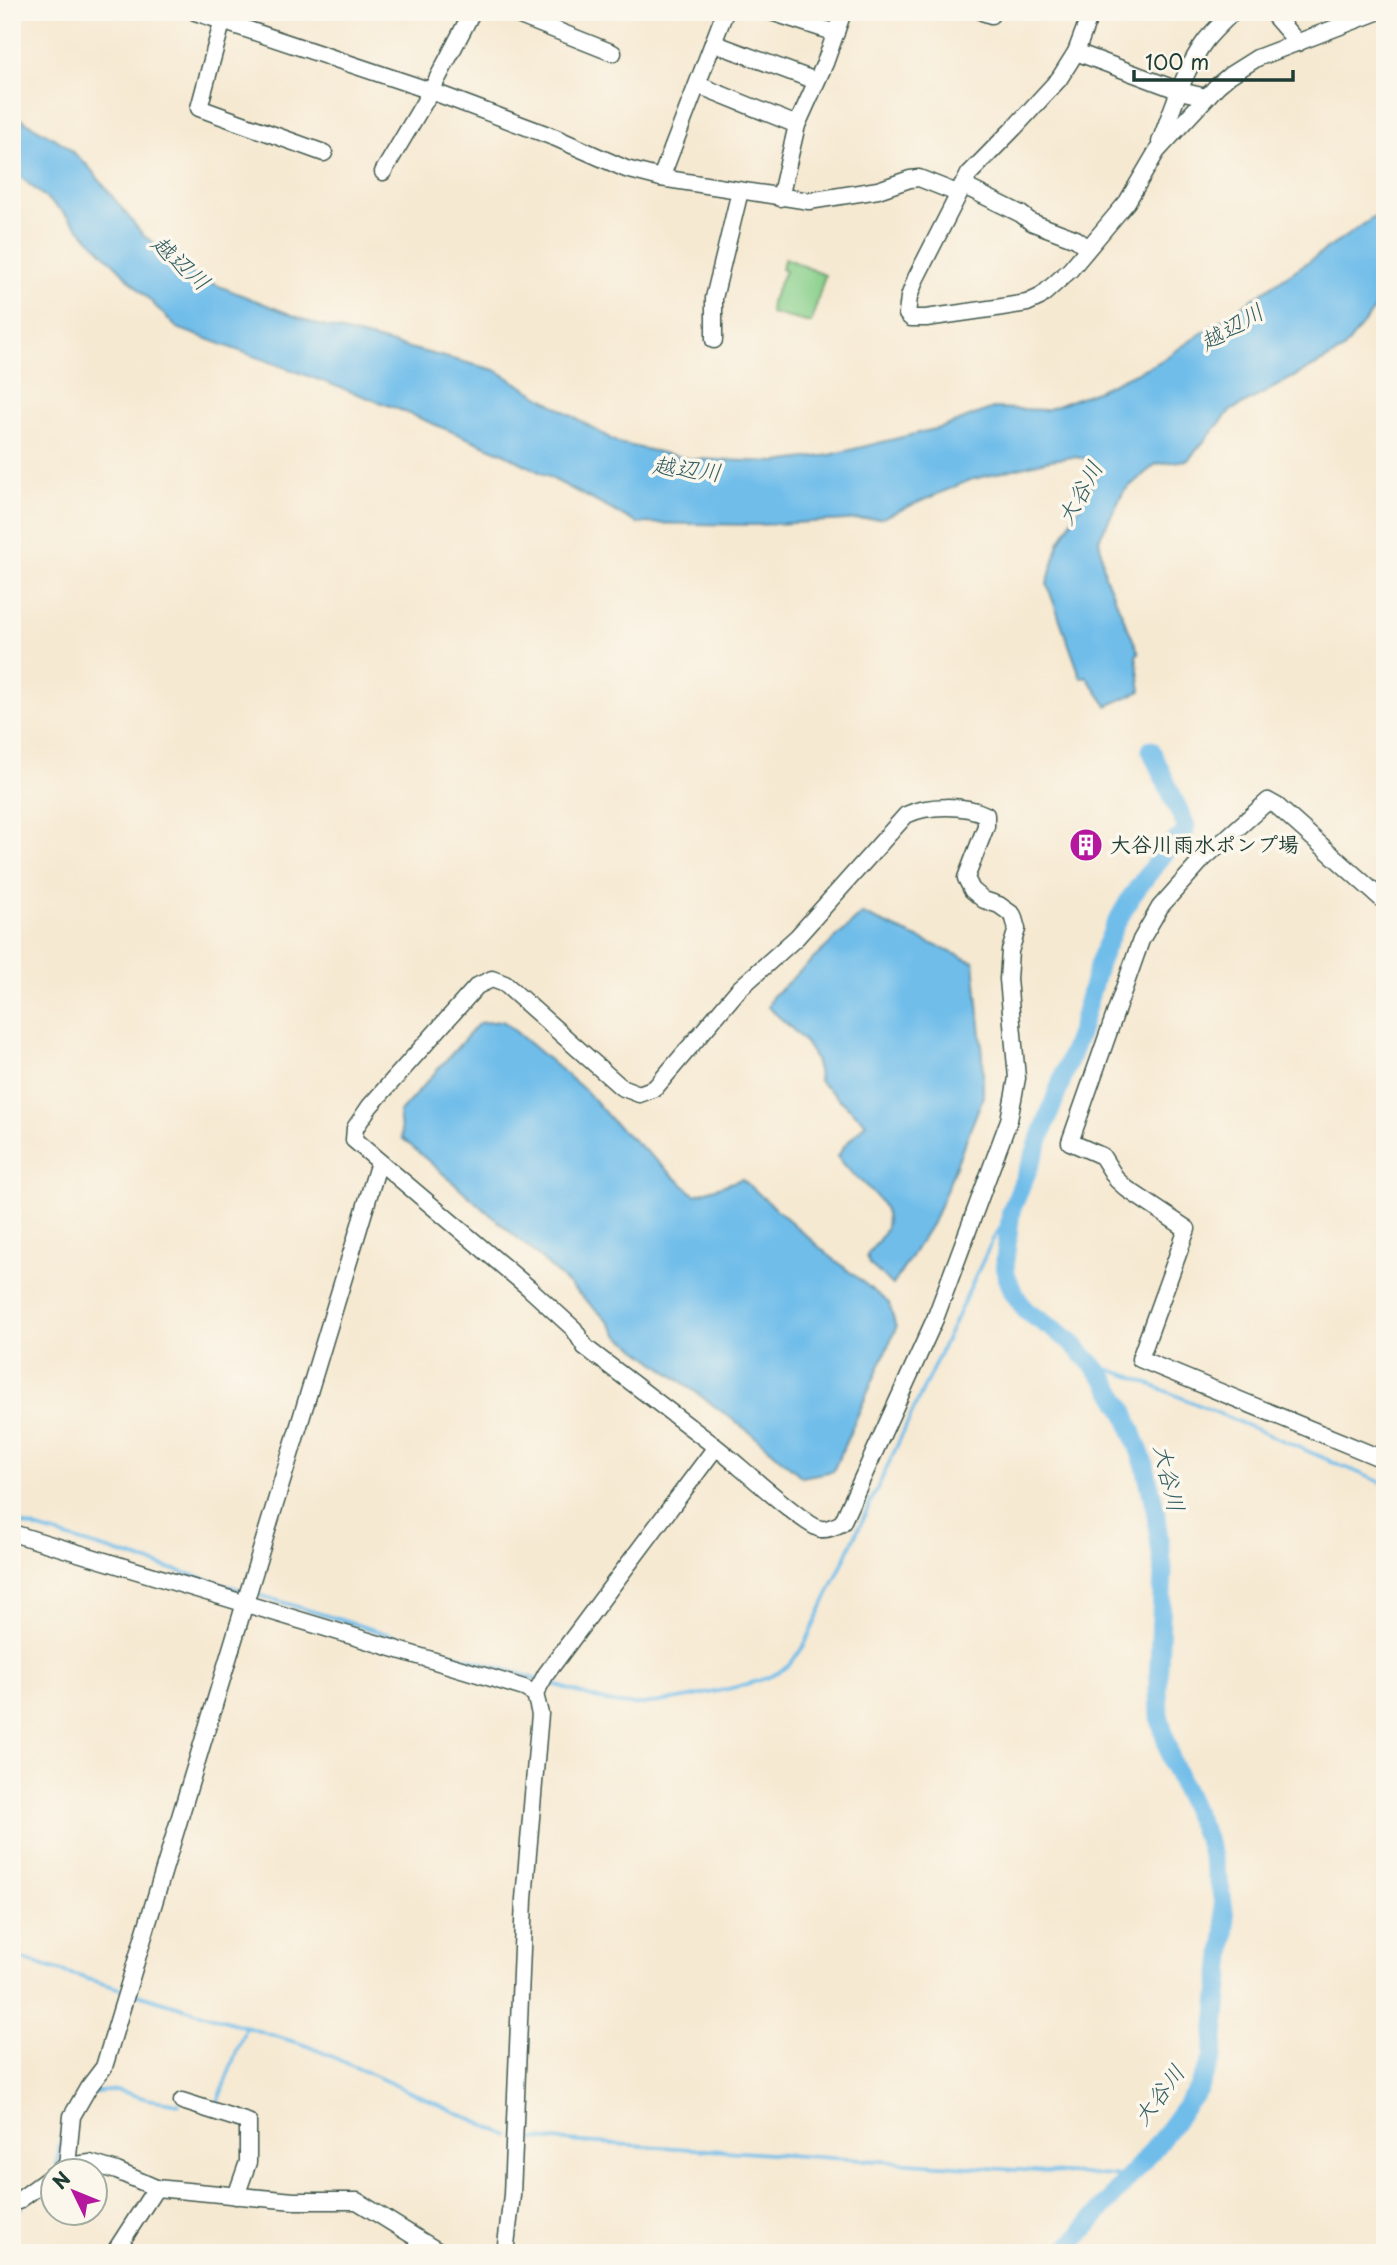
<svg xmlns="http://www.w3.org/2000/svg" width="1397" height="2265" viewBox="0 0 1397 2265" font-family="'Playpen Sans','Klee One',sans-serif">
<style>
.green{fill:#87cf8a;stroke:#53865f;stroke-width:2}
.water{fill:#70bdea;stroke:#487d8f;stroke-width:2}
.lines{fill:none;stroke-linecap:round;stroke-linejoin:round}
.stream{stroke:#70bdea;stroke-width:3.5}
.river{stroke:#70bdea;stroke-width:19}
.minor-casing{stroke:#3f574c;stroke-width:19}
.minor{stroke:#fff;stroke-width:16}
.labels{text-anchor:middle;stroke-width:7;stroke-linejoin:round;paint-order:stroke}
.poi-label{font-size:21px;font-weight:bold;fill:#1f3d34;stroke:#fbf7ec;text-anchor:start}
.water-label{font-size:23px;font-style:italic;fill:#335d62;stroke:#fbf7ec}
</style>
<rect width="100%" height="100%" fill="#fbf7ec"/>
<filter id="ink" filterUnits="userSpaceOnUse"><feTurbulence type="fractalNoise" baseFrequency=".0143" numOctaves="2"/><feDisplacementMap in="SourceGraphic" scale="14" xChannelSelector="R" yChannelSelector="G"/><feConvolveMatrix kernelMatrix="1 2 1 2 8 2 1 2 1" color-interpolation-filters="sRGB"/></filter>
<filter id="wash" filterUnits="userSpaceOnUse"><feTurbulence type="fractalNoise" baseFrequency=".00686" numOctaves="4" result="noise"/><feDisplacementMap in="SourceGraphic" scale="28" xChannelSelector="R" yChannelSelector="G"/><feGaussianBlur stdDeviation="1.57" result="paint"/><feColorMatrix in="noise" values="0 0 0 0 0 0 0 0 0 0 0 0 0 0 0 0 0 1.4 0 .05"/><feComposite in="paint" operator="in"/></filter>
<g filter="url(#wash)">
<rect width="100%" height="100%" fill="#f6e9d2"/>
<polygon class="green" points="785,258 825,275 811,323 770,313 771,302 785,271 781,269"/>
<g class="water">
<polygon points="12,117 19,118 64,144 88,166 144,236 168,252 196,277 315,324 495,370 618,443 690,459 777,462 830,455 943,427 993,408 1046,410 1099,390 1159,362 1385,210 1385,296 1342,351 1230,411 1188,460 1156,464 1124,491 1099,539 1105,576 1139,653 1136,655 1141,691 1107,706 1086,676 1081,678 1047,584 1059,543 1099,472 1091,459 1072,457 1050,460 970,480 882,518 757,525 637,523 503,453 393,407 177,328 63,212 12,170"/>
<path d="M862 914 974 962 983 1056V1097L935 1218 893 1285 869 1264 867 1255C872 1248 880 1240 884 1232 899 1200 850 1180 838 1156L845 1145 866 1123 819 1081C819 1047 791 1028 768 1007L772 997Z"/>
<polygon points="503,1021 586,1091 613,1122 695,1195 742,1179 826,1253 889,1303 896,1328 833,1471 802,1477 751,1433 618,1335 607,1320 537,1255 402,1138 399,1113 479,1023"/>
</g>
<g class="lines">
<g class="stream">
<polyline points="1092,1364 1135,1378 1385,1484"/>
<polyline points="12,1521 245,1591"/>
<polyline points="252,1593 536,1679"/>
<path d="M547 1682C569 1689 598 1701 620 1704 646 1708 757 1686 779 1672 790 1665 798 1655 805 1644L992 1241 1011 1211"/>
<polyline points="12,1956 124,1990"/>
<polyline points="131,1992 308,2046 509,2136"/>
<polyline points="90,2093 117,2090 147,2099 179,2104"/>
<polyline points="214,2104 217,2104 246,2026"/>
<polyline points="520,2138 1128,2177"/>
<polyline points="57,2165 63,2128"/>
<polyline points="12,2214 22,2207"/>
<polyline points="12,2224 12,2231"/>
</g>
<polyline class="river" points="1064,2253 1157,2145 1198,2089 1213,2057 1226,1925 1221,1890 1208,1843 1172,1763 1159,1715 1158,1688 1163,1569 1155,1509 1145,1466 1125,1412 1107,1382 1092,1364 1069,1340 1026,1311 1013,1292 1006,1274 1005,1260 1011,1211 1034,1155 1080,1031 1099,963 1114,927 1131,897 1169,846 1184,835 1186,826 1151,750"/>
</g>
</g>
<g filter="url(#ink)">
<g class="lines">
<defs>
<g id="minor">
<polyline points="195,12 431,91 556,138 626,169 661,178 809,201 878,190 910,179 919,178 957,193"/>
<polyline points="225,12 199,108 324,153"/>
<polyline points="510,12 613,53"/>
<polyline points="771,12 836,33"/>
<polyline points="982,12 991,15"/>
<polyline points="1091,12 1076,52 1059,79 1014,128 969,174 916,278 909,297 907,314 911,318 926,318 996,308 1027,303 1040,297 1070,270 1101,233 1127,202 1157,151 1217,86 1230,75 1257,58 1377,12"/>
<polyline points="1271,12 1298,43"/>
<polyline points="713,43 816,81"/>
<polyline points="1076,52 1180,91 1206,97"/>
<polyline points="698,85 797,125"/>
<path d="M1160 142C1173 109 1184 69 1206 40 1214 30 1224 21 1233 12"/>
<polyline points="383,172 431,91 472,12"/>
<polyline points="661,178 725,12"/>
<polyline points="962,185 1021,214 1031,222 1076,239 1088,248"/>
<polyline points="780,198 797,125 825,63 843,12"/>
<polyline points="714,340 714,298 740,191"/>
<polyline points="1385,902 1277,806 1268,801 1202,860 1160,907 1141,940 1070,1142 1102,1156 1117,1180 1127,1189 1187,1229 1140,1359 1385,1460"/>
<polyline points="12,1533 524,1688 535,1694 540,1714 524,1899 512,2195 505,2253"/>
<path d="M535 1694 546 1674 716 1447C733 1460 806 1527 821 1529 828 1530 836 1526 842 1523L935 1319 1009 1120 1017 1078 1008 979 1010 951 1017 929 1013 915 999 905 984 900 972 890 966 878 986 826V815C964 804 927 805 906 815L797 937 739 989 655 1088 639 1094 621 1087 505 984 492 979 477 986 370 1106 355 1128 354 1140 529 1288 574 1329 585 1347 716 1447"/>
<polyline points="182,2101 248,2122 248,2162 236,2196"/>
<polyline points="67,2166 72,2116 88,2088 104,2067 379,1162"/>
<polyline points="60,2170 67,2166 90,2163 117,2171 156,2188 294,2201 357,2201 441,2253"/>
<polyline points="12,2203 18,2201 52,2176"/>
<polyline points="114,2253 156,2188"/>
</g>
</defs>
<use href="#minor" class="minor-casing"/>
<use href="#minor" class="minor"/>
</g>
</g>
<defs>
<symbol id="building-disc" viewBox="-11 -11 22 22"><circle r="9.5" fill="#b5179e" stroke="#fbf7ec"/><path d="M-4-6H4V6H1V3H-1V6H-4ZM-2.5-4.3h1.7v1.8h-1.7ZM.8-4.3h1.7v1.8H.8ZM-2.5-1h1.7V.8h-1.7ZM.8-1h1.7V.8H.8Z" fill="#fff"/></symbol>
</defs>
<g fill-rule="evenodd">
<use href="#building-disc" x="1067" y="826" width="38" height="38"/>
</g>
<g class="labels">
<g class="poi-label">
<text x="1110" y="852">大谷川雨水ポンプ場</text>
</g>
<g class="water-label">
<text transform="translate(181 263) rotate(42)" y="8">越辺川</text>
<text transform="translate(1232 327) rotate(-30)" y="8">越辺川</text>
<text transform="translate(687 469) rotate(7)" y="8">越辺川</text>
<text transform="translate(1080 493) rotate(-61)" y="8">大谷川</text>
<text transform="translate(1169 1478) rotate(77)" y="8">大谷川</text>
<text transform="translate(1159 2095) rotate(-53)" y="8">大谷川</text>
</g>
</g>
<rect width="1397" height="2265" fill="none" stroke="#fbf7ec" stroke-width="42"/>
<g transform="translate(74 2192) rotate(313)"><circle r="33" fill="#fbf7ec" stroke="#a3ada2" stroke-width="2"/>
<path d="M0-5L12 26L0 18L-12 26Z" fill="#b5179e"/>
<text y="-10" font-size="19" font-weight="bold" text-anchor="middle" fill="#1f3d34">N</text>
</g>
<path d="M1134 70v10h159v-10" fill="none" stroke="#1f3d34" stroke-width="3.5"/>
<text x="1145" y="70" font-size="21" fill="#1f3d34" stroke="#fbf7ec" stroke-width="5" paint-order="stroke">100 m</text>
</svg>
